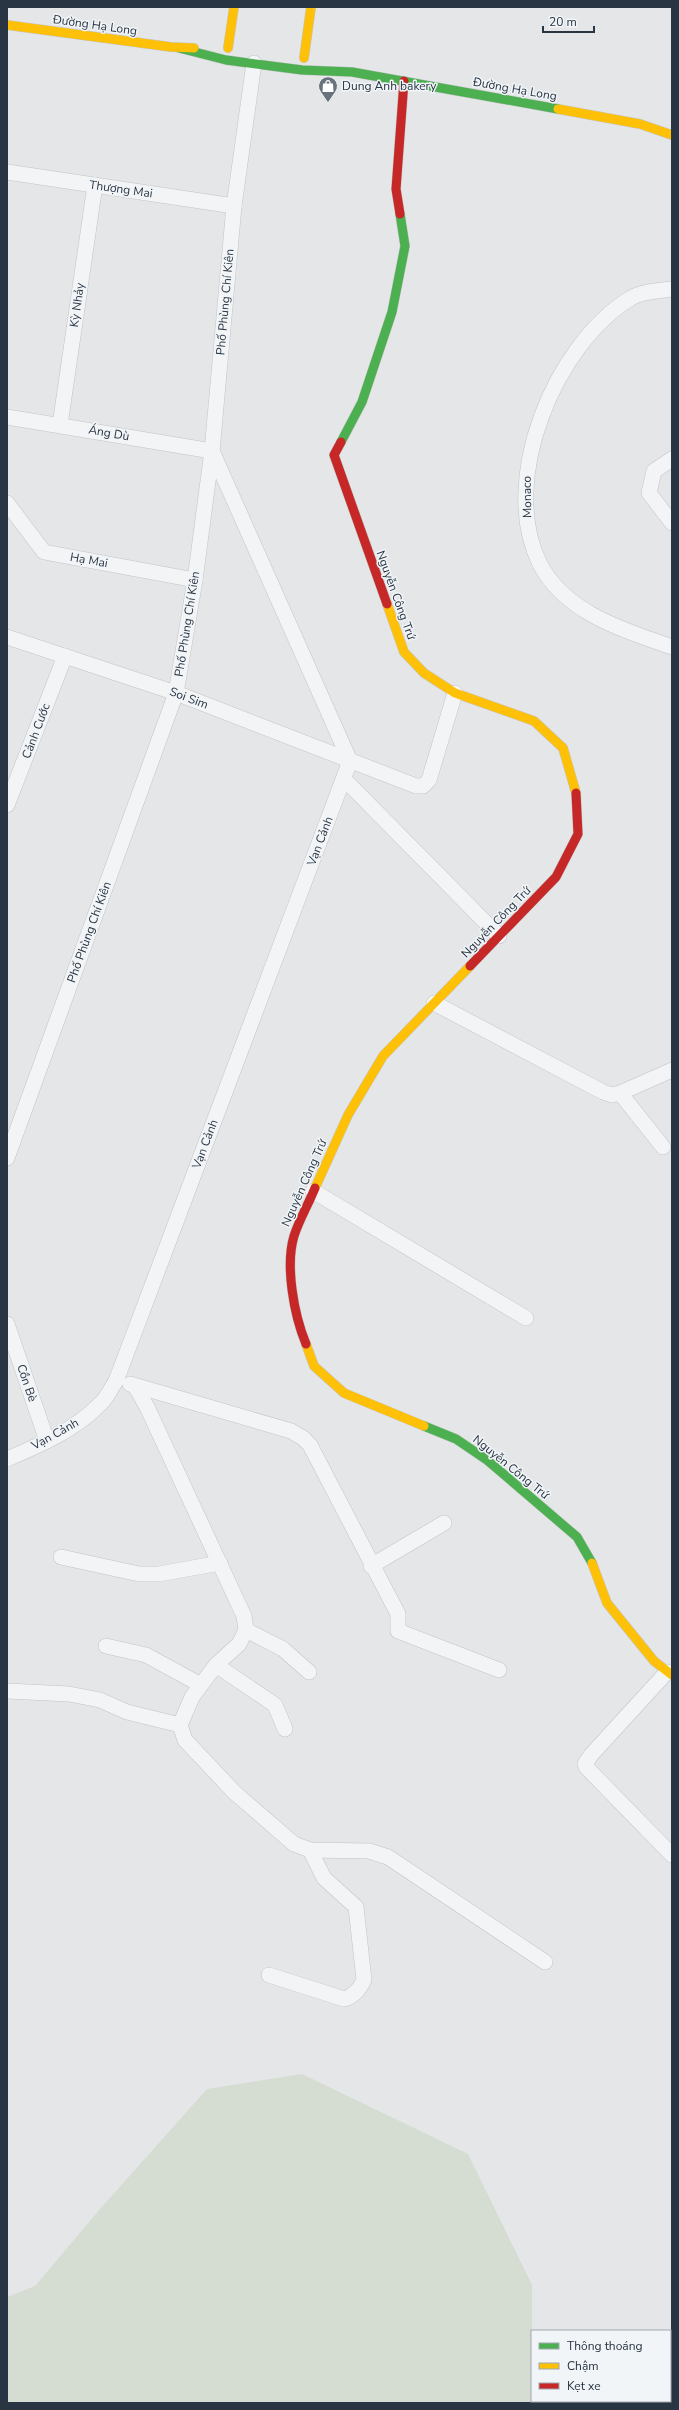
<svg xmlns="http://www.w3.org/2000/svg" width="679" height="2410" viewBox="0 0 679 2410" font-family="'Nunito Sans',sans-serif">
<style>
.green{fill:#d5ddd3}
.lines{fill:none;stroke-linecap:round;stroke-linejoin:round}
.street-casing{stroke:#c2c4c6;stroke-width:16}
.fast-casing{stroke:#c2c4c6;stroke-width:10}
.slow-casing{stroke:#c2c4c6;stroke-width:10}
.jam-casing{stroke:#c2c4c6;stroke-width:10}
.street{stroke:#f3f4f6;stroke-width:15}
.fast{stroke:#4caf50;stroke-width:9}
.slow{stroke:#ffc107;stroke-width:9}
.jam{stroke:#c62828;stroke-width:9}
.labels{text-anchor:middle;stroke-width:3;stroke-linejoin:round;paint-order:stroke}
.street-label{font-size:12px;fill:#293543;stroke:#f1f5f8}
.poi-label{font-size:12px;fill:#293543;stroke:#f1f5f8;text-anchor:start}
</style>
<rect width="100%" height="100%" fill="#e4e6e8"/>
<polygon class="green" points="302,2074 468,2154 532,2285 532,2401 534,2403 7,2403 7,2297 35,2286 100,2209 207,2089"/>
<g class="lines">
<defs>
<g id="street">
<polyline points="7,172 234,206"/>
<path d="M672 289C659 291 642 291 631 298 555 344 498 481 540 564 565 613 624 630 672 647"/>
<polyline points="7,417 212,451 350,761"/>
<polyline points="60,425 95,185"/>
<polyline points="672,459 654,471 649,493 672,523"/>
<polyline points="7,503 44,552 195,580"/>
<polyline points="7,637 176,693 416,786 423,786 429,780 455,693"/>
<polyline points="344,779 499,936"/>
<polyline points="7,805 65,656"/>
<polyline points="434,1003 603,1092 612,1095 620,1093 672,1070"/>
<polyline points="620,1093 663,1147"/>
<polyline points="7,1158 176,693 195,580 212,451 234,206 254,63"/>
<polyline points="313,1191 526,1318"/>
<polyline points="7,1324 47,1441"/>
<polyline points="130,1384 291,1431 303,1438 310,1445 398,1614 398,1631 499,1670"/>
<polyline points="135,1386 147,1407 244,1616 246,1630 239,1644 216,1665 192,1697 180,1725 185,1740 235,1793 294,1844 310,1850 369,1851 388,1857 545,1962"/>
<path d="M7 1459C40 1445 75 1430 100 1404 107 1398 111 1388 116 1381L350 761"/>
<polyline points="61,1557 139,1574 159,1574 220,1563"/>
<polyline points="371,1566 444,1523"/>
<polyline points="246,1630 283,1649 309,1672"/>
<polyline points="106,1646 146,1655 201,1685"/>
<polyline points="216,1665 275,1705 285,1729"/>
<polyline points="667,1672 591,1755 585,1764 586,1767 672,1855"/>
<polyline points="7,1691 69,1694 100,1700 127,1712 180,1725"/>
<path d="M269 1975 344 1999C354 1996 359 1990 364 1980L356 1907 324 1878 310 1850"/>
</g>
<g id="fast">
<polyline points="179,48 226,60 302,70 352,72 558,109"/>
<polyline points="341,442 362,402 392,312 405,246 400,214"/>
<polyline points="424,1426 456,1439 487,1460 577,1537 592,1563"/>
</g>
<g id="slow">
<polyline points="7,25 171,47 194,48"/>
<polyline points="228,48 234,7"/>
<polyline points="304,58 311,7"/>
<polyline points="558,109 640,124 672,135"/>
<polyline points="387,604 404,652 424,673 455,693 534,721 563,748 576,793"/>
<polyline points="315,1188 348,1115 383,1056 470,966"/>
<polyline points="306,1344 314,1366 344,1393 424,1426"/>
<polyline points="592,1563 607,1603 654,1661 672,1675"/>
</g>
<g id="jam">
<polyline points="400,214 396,189 404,81"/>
<polyline points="341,442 334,455 387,604"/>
<polyline points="470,966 556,877 578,834 576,793"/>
<path d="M306 1344C294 1315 285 1266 294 1236 299 1220 309 1203 315 1188"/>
</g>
</defs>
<use href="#street" class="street-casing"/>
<use href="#fast" class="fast-casing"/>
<use href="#slow" class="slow-casing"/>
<use href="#jam" class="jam-casing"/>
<use href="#street" class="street"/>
<use href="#fast" class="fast"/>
<use href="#slow" class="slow"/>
<use href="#jam" class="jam"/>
</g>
<defs>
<symbol id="shop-pin" viewBox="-11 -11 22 30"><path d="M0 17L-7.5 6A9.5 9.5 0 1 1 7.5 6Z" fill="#6a737d" stroke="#f1f5f8"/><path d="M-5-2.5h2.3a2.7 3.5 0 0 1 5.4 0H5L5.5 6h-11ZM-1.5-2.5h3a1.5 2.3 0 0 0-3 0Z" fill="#fff"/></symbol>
</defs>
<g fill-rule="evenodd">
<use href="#shop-pin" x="317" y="75" width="22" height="30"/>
</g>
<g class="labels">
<g class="street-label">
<text transform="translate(95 25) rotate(8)" y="4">Đường Hạ Long</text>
<text transform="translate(515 89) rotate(10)" y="4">Đường Hạ Long</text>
<text transform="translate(121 189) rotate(8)" y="4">Thượng Mai</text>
<text transform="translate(225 302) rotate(-85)" y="4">Phố Phùng Chí Kiên</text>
<text transform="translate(77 305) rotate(-82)" y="4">Kỳ Nhảy</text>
<text transform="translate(109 433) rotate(10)" y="4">Áng Dù</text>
<text transform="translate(527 497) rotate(-91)" y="4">Monaco</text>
<text transform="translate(89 560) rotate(10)" y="4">Hạ Mai</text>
<text transform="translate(396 595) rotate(70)" y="4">Nguyễn Công Trứ</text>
<text transform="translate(187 624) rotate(-81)" y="4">Phố Phùng Chí Kiên</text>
<text transform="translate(189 698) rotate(21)" y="4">Soi Sim</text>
<text transform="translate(36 731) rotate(-69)" y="4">Cảnh Cước</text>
<text transform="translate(320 841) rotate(-69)" y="4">Vạn Cảnh</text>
<text transform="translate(496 922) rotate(-46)" y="4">Nguyễn Công Trứ</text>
<text transform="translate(89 932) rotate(-70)" y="4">Phố Phùng Chí Kiên</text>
<text transform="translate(205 1144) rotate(-69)" y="4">Vạn Cảnh</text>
<text transform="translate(304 1183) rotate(-66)" y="4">Nguyễn Công Trứ</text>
<text transform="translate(27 1383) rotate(71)" y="4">Cồn Bè</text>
<text transform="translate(55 1434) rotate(-29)" y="4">Vạn Cảnh</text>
<text transform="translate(511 1467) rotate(39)" y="4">Nguyễn Công Trứ</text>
</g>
<g class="poi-label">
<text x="342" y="90">Dung Anh bakery</text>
</g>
</g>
<rect width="679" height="2410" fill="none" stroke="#293543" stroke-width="16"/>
<rect x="531" y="2330" width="140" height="72" fill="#f1f5f8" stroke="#a1a8b0"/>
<rect x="539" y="2343" width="20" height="6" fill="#4caf50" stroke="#a1a8b0"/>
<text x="567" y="2350" font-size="12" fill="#293543">Thông thoáng</text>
<rect x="539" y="2363" width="20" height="6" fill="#ffc107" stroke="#a1a8b0"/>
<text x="567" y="2370" font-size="12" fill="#293543">Chậm</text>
<rect x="539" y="2383" width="20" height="6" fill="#c62828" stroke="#a1a8b0"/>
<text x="567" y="2390" font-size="12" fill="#293543">Kẹt xe</text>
<path d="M543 26v6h51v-6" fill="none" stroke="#293543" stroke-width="2"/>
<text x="549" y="26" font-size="12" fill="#293543" stroke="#f1f5f8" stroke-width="3" paint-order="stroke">20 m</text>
</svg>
